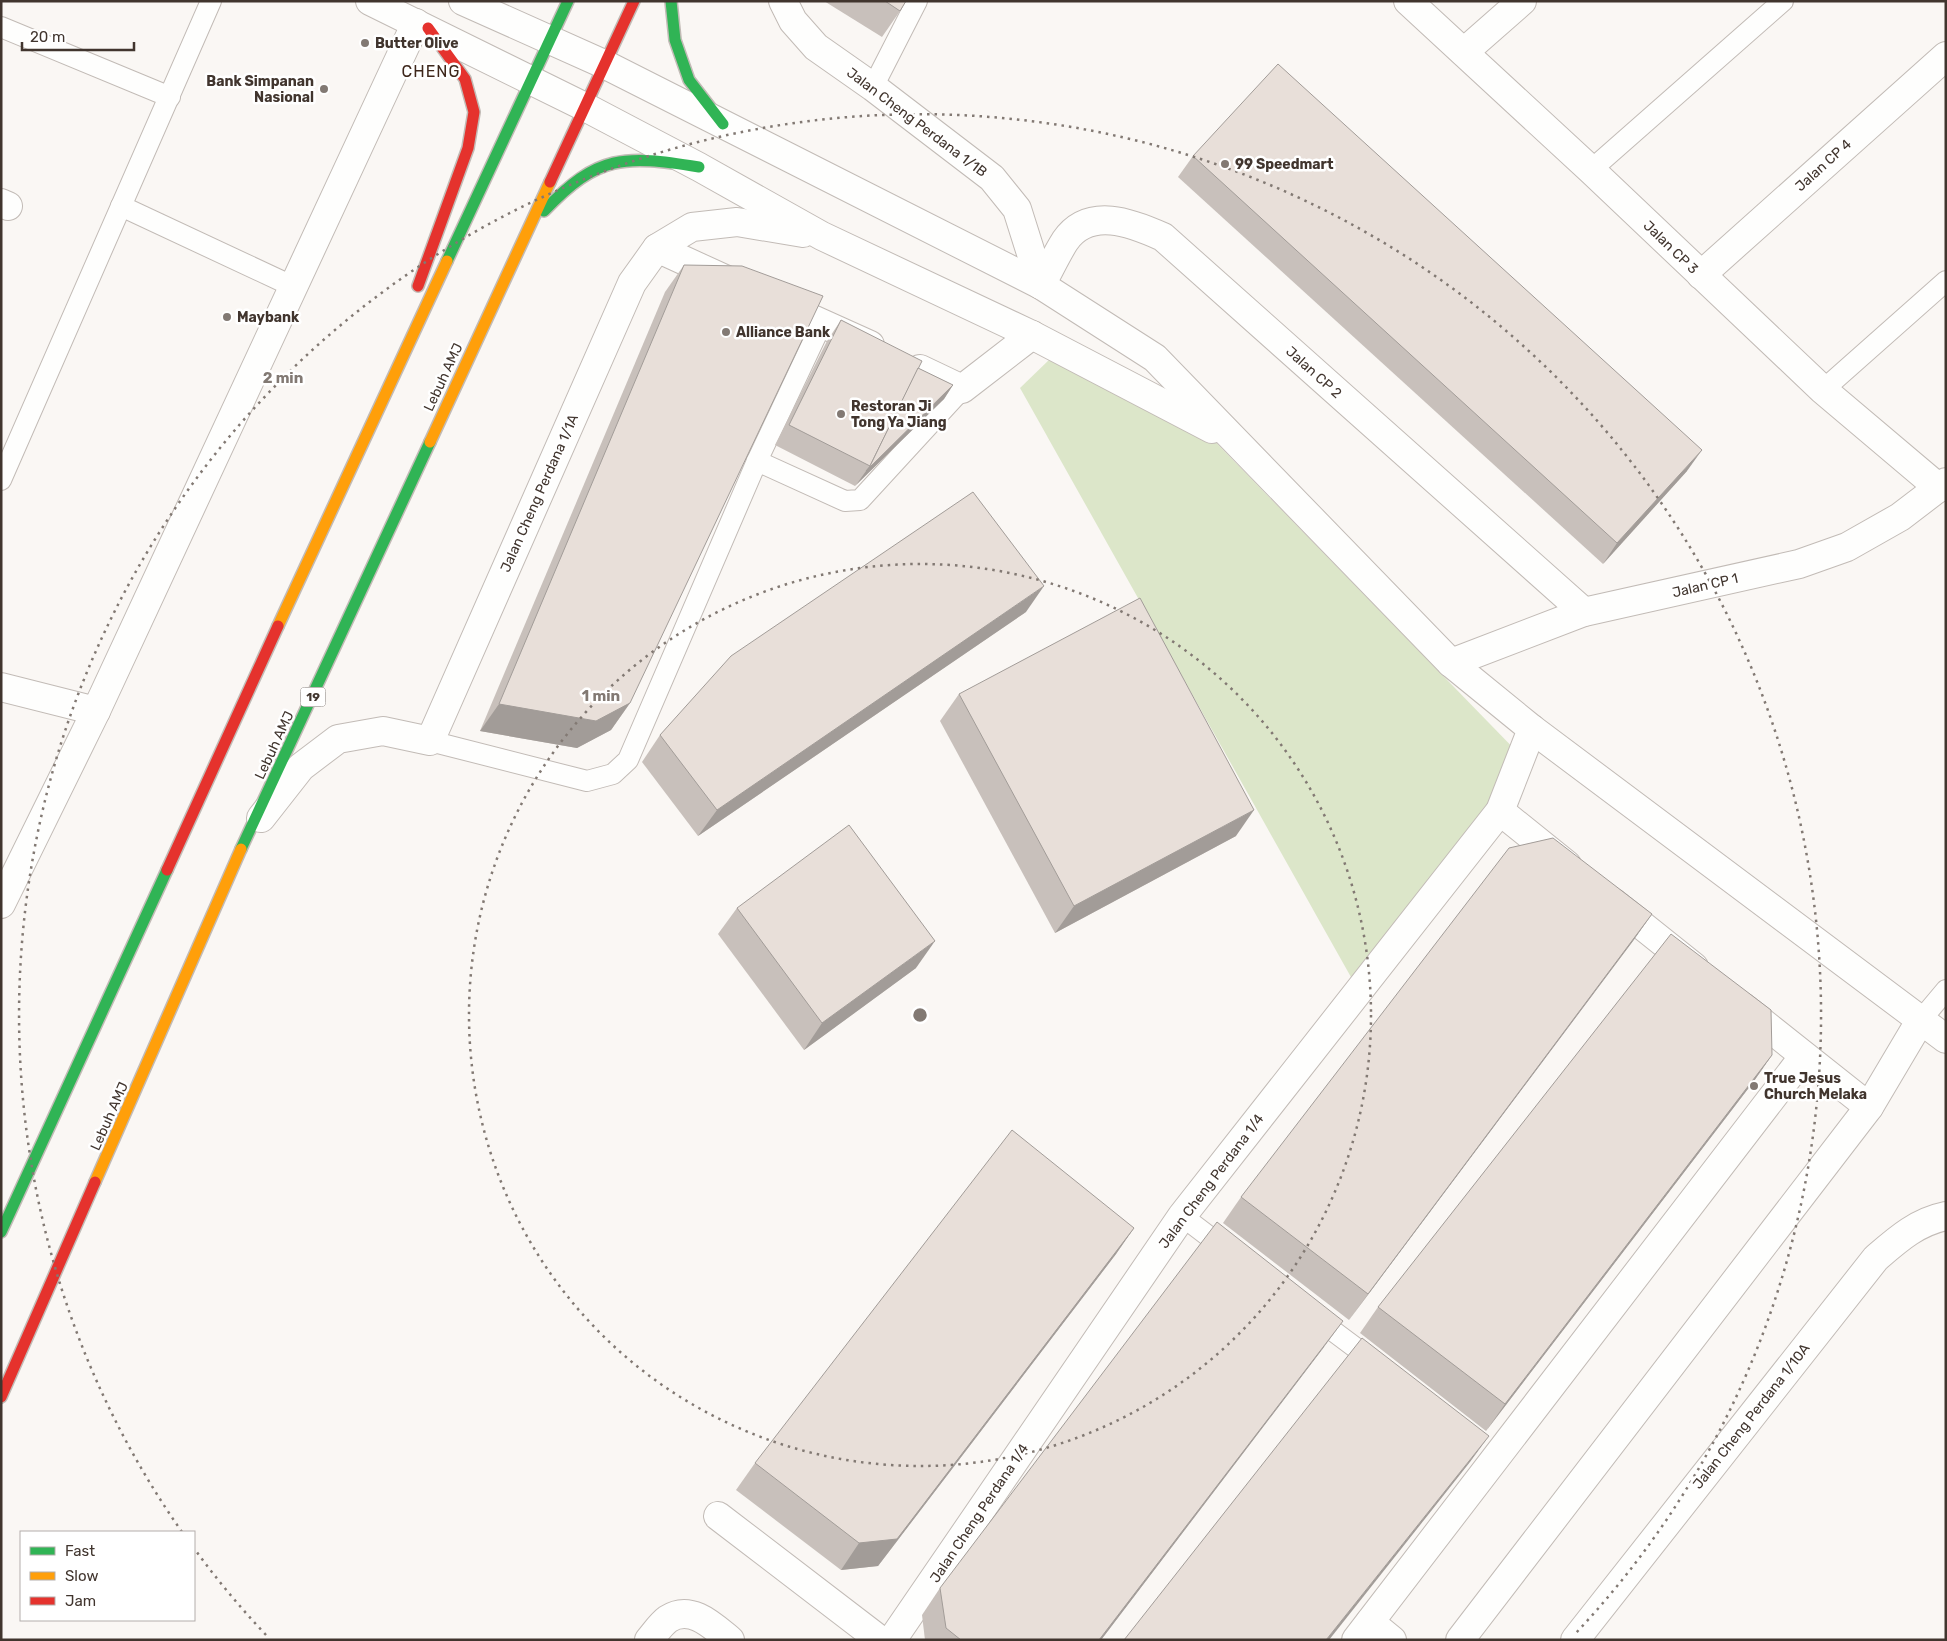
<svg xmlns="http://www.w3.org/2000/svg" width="1947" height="1641" viewBox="0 0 1947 1641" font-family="Rubik,sans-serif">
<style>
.green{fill:#dce6c9}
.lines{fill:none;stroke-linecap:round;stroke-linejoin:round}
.lane-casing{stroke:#c2bbb6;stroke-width:22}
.street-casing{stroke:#c2bbb6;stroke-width:30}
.fast-casing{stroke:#c2bbb6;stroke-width:14}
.slow-casing{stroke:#c2bbb6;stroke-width:14}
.jam-casing{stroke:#c2bbb6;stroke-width:14}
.lane{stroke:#fefefd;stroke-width:20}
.street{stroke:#fefefd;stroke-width:28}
.fast{stroke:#30b455;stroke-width:11}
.slow{stroke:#ff9f0a;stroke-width:11}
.jam{stroke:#e5322d;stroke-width:11}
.wall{fill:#c8c0bb}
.shaded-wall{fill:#a29c98}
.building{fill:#e8dfd9;stroke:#a29c98}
.ring{fill:none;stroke:#827973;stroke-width:2.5;stroke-dasharray:2.5 5}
.poi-dot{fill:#827973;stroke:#fff;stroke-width:2}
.labels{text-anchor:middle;stroke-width:5;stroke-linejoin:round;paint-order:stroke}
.shield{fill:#fff;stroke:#7a726d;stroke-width:1}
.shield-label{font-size:12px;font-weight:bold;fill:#41352e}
.poi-label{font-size:14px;font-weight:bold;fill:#41352e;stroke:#fff;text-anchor:start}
.street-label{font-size:14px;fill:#41352e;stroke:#fff}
.quarter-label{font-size:16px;letter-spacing:1px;fill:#3e271b;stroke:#fff}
.centre{fill:#827973;stroke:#fff;stroke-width:2.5}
.ring-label{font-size:15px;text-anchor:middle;font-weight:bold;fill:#827973;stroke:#fff;stroke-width:5;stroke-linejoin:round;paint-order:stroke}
</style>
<rect width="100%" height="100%" fill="#faf7f4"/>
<polygon class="green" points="1051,358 1199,425 1530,765 1356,986 1020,388"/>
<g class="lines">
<defs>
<g id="lane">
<polyline points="1,27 170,97"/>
<polyline points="873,87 917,1"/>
<polyline points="1591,170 1783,1"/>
<polyline points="121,206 292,286"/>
<polyline points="1823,390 1946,281"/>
<polyline points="757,461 845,501 860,500 962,389"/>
<polyline points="1,480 211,1"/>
<polyline points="430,741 587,781 613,774 628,760 757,461 822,323"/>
<polyline points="1920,1021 1946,990"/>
<polyline points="1182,1216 1228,1251"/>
<polyline points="1313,1316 1376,1363"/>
</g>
<g id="street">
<polyline points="370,1 585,107 699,167 822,236 1032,335 1212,429"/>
<polyline points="463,1 606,65 1041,285 1155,358 1451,663 1532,729 1946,1039"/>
<polyline points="783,1 793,21 816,47 873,87 992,178 1017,209 1041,285"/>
<polyline points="1408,1 1591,170 1823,390 1939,488"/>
<polyline points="1464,52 1522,1"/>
<polyline points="1,203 8,206"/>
<polyline points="657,248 729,281"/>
<polyline points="1701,275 1946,56"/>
<path d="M1041 285C1049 271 1056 255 1065 241 1089 206 1132 223 1163 237L1584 612"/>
<polyline points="779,304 870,345"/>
<polyline points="920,369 962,389 1032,335"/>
<polyline points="1451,663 1584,612 1799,564 1847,547 1900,517 1946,482"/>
<polyline points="1,687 96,711"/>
<polyline points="1500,811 1567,865"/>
<polyline points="261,818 301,767 338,739 383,731 430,741 632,283 657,248 692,227 737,222 803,233"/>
<polyline points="1614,903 1694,967"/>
<polyline points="1,904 96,711 416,23"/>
<polyline points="1743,1007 1869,1107"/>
<polyline points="718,1516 880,1640"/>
<polyline points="1370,1622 1392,1640"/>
<path d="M649 1640C655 1633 661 1624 668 1619 691 1604 713 1626 730 1640"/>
<polyline points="892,1640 1182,1216 1500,811 1532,729"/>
<polyline points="1356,1640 1804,1056"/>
<polyline points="1460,1640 1869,1107 1920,1021"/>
<path d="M1575 1640 1876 1258C1898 1239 1917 1222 1946 1216"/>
</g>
<g id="fast">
<polyline points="671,1 675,40 689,80 723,124"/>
<path d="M544 211C598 154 624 155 699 167"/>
<polyline points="447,261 568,1"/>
<polyline points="241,849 430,442"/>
<polyline points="1,1232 167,870"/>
</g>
<g id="slow">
<polyline points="430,442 550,182"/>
<polyline points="278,626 447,261"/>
<polyline points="95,1182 241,849"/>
</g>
<g id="jam">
<polyline points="550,182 634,1"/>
<polyline points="418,286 468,148 474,112 465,79 428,28"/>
<polyline points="167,870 278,626"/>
<polyline points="1,1397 95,1182"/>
</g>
</defs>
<use href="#lane" class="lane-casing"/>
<use href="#street" class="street-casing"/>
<use href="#fast" class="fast-casing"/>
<use href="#slow" class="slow-casing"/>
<use href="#jam" class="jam-casing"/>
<use href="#lane" class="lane"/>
<use href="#street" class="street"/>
<use href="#fast" class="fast"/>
<use href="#slow" class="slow"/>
<use href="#jam" class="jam"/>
</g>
<g class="wall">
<polygon points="824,1 906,1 900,11 882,37"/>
<polygon points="1193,156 1687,471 1603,564 1178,177"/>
<polygon points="684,265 630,703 611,730 577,748 480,731 665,292"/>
<polygon points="841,320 918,368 953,385 944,399 855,486 775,445 827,341"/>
<polygon points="1026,612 698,836 642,762 660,735"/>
<polygon points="959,694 1236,836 1055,933 940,721"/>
<polygon points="737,908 916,968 804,1050 718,934"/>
<polygon points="1652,914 1633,941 1349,1320 1223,1223 1241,1197"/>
<polygon points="1772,1055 1754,1081 1486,1431 1360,1333 1378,1307"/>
<polygon points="1134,1228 1116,1254 878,1566 841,1570 736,1490 755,1463"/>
<polygon points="1324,1347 1101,1640 925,1640 922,1615 940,1588"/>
</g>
<g class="shaded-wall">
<polygon points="953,385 944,399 856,485 866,471"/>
<polygon points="1702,450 1687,471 1603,564 1617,543"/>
<polygon points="1044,586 1026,612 698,836 717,810"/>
<polygon points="630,703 611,730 577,748 480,731 499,704"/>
<polygon points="1254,810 1236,836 1055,933 1074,906"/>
<polygon points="1652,914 1633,941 1349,1320 1368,1294"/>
<polygon points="935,941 916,968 804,1050 822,1023"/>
<polygon points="1772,1055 1754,1081 1486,1431 1505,1404"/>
<polygon points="1134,1228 1116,1254 878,1566 841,1570 859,1543"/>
<polygon points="1343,1321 1324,1347 1101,1640 1099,1640"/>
<polygon points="1489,1436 1470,1462 1329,1640 1326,1640"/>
</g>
<g class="building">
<polygon points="885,1 906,1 900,11"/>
<polygon points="1278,64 1702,450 1617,543 1193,156"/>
<polygon points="684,265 742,266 823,296 630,703 596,721 499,704"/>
<polygon points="841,320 922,361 870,466 789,425"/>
<polygon points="918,368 953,385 866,471 870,466"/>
<polygon points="973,492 1044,586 717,810 660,735 731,656"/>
<polygon points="1140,598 1254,810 1074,906 959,694"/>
<polygon points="849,825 935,941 822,1023 737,908"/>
<polygon points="1553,838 1652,914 1368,1294 1241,1197 1509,848"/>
<polygon points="1671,934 1771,1010 1772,1055 1505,1404 1378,1307"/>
<polygon points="1012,1130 1134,1228 897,1539 859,1543 755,1463"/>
<polygon points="1217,1222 1343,1321 1099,1640 961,1640 946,1628 940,1588"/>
<polygon points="1362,1338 1489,1436 1326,1640 1124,1640"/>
</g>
<g class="ring">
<circle cx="920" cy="1015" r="451"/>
<path d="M266 1635A901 901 0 0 1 196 1551M182 1532A901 901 0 1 1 1574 1635"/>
</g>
<g class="poi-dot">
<circle cx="365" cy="43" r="5"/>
<circle cx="324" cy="89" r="5"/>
<circle cx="1225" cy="164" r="5"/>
<circle cx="227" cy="317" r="5"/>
<circle cx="726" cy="332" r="5"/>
<circle cx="841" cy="414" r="5"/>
<circle cx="1754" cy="1086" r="5"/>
</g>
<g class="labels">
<rect class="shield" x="300.5" y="687.5" width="25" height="19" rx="4"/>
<g class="shield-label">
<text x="313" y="701">19</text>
</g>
<g class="poi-label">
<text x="375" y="48">Butter Olive</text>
<text x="314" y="86" text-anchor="end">Bank Simpanan<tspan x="314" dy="16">Nasional</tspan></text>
<text x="1235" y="169">99 Speedmart</text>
<text x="237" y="322">Maybank</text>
<text x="736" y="337">Alliance Bank</text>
<text x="851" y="411">Restoran Ji<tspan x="851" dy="16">Tong Ya Jiang</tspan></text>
<text x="1764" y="1083">True Jesus<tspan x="1764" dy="16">Church Melaka</tspan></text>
</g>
<g class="street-label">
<text transform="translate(917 122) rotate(37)" y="5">Jalan Cheng Perdana 1/1B</text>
<text transform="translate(1823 165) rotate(-42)" y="5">Jalan CP 4</text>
<text transform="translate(1671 247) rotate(44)" y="5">Jalan CP 3</text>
<text transform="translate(1314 372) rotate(42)" y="5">Jalan CP 2</text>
<text transform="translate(443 377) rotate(-65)" y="5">Lebuh AMJ</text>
<text transform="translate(539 493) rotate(-66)" y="5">Jalan Cheng Perdana 1/1A</text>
<text transform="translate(1705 585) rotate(-13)" y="5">Jalan CP 1</text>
<text transform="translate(274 745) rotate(-65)" y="5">Lebuh AMJ</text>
<text transform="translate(109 1116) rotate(-66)" y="5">Lebuh AMJ</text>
<text transform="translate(1211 1181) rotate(-53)" y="5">Jalan Cheng Perdana 1/4</text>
<text transform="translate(1751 1416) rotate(-52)" y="5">Jalan Cheng Perdana 1/10A</text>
<text transform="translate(979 1513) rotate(-56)" y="5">Jalan Cheng Perdana 1/4</text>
</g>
<g class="quarter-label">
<text x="431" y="77">CHENG</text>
</g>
</g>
<circle cx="920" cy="1015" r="8" class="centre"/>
<g class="ring-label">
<text x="283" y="383">2 min</text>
<text x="601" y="701">1 min</text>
</g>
<rect width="1947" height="1641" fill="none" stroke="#41352e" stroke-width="5"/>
<rect x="20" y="1531" width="175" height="90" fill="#ffffff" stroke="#b3aeab"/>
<rect x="30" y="1547" width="25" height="8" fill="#30b455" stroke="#b3aeab"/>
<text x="65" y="1556" font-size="15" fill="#41352e">Fast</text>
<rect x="30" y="1572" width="25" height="8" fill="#ff9f0a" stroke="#b3aeab"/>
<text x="65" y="1581" font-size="15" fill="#41352e">Slow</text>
<rect x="30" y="1597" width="25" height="8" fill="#e5322d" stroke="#b3aeab"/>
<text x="65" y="1606" font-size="15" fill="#41352e">Jam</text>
<path d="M22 42v8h112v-8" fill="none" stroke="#41352e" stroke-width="2.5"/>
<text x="30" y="42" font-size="15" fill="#41352e" stroke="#ffffff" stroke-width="4" paint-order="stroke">20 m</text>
</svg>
